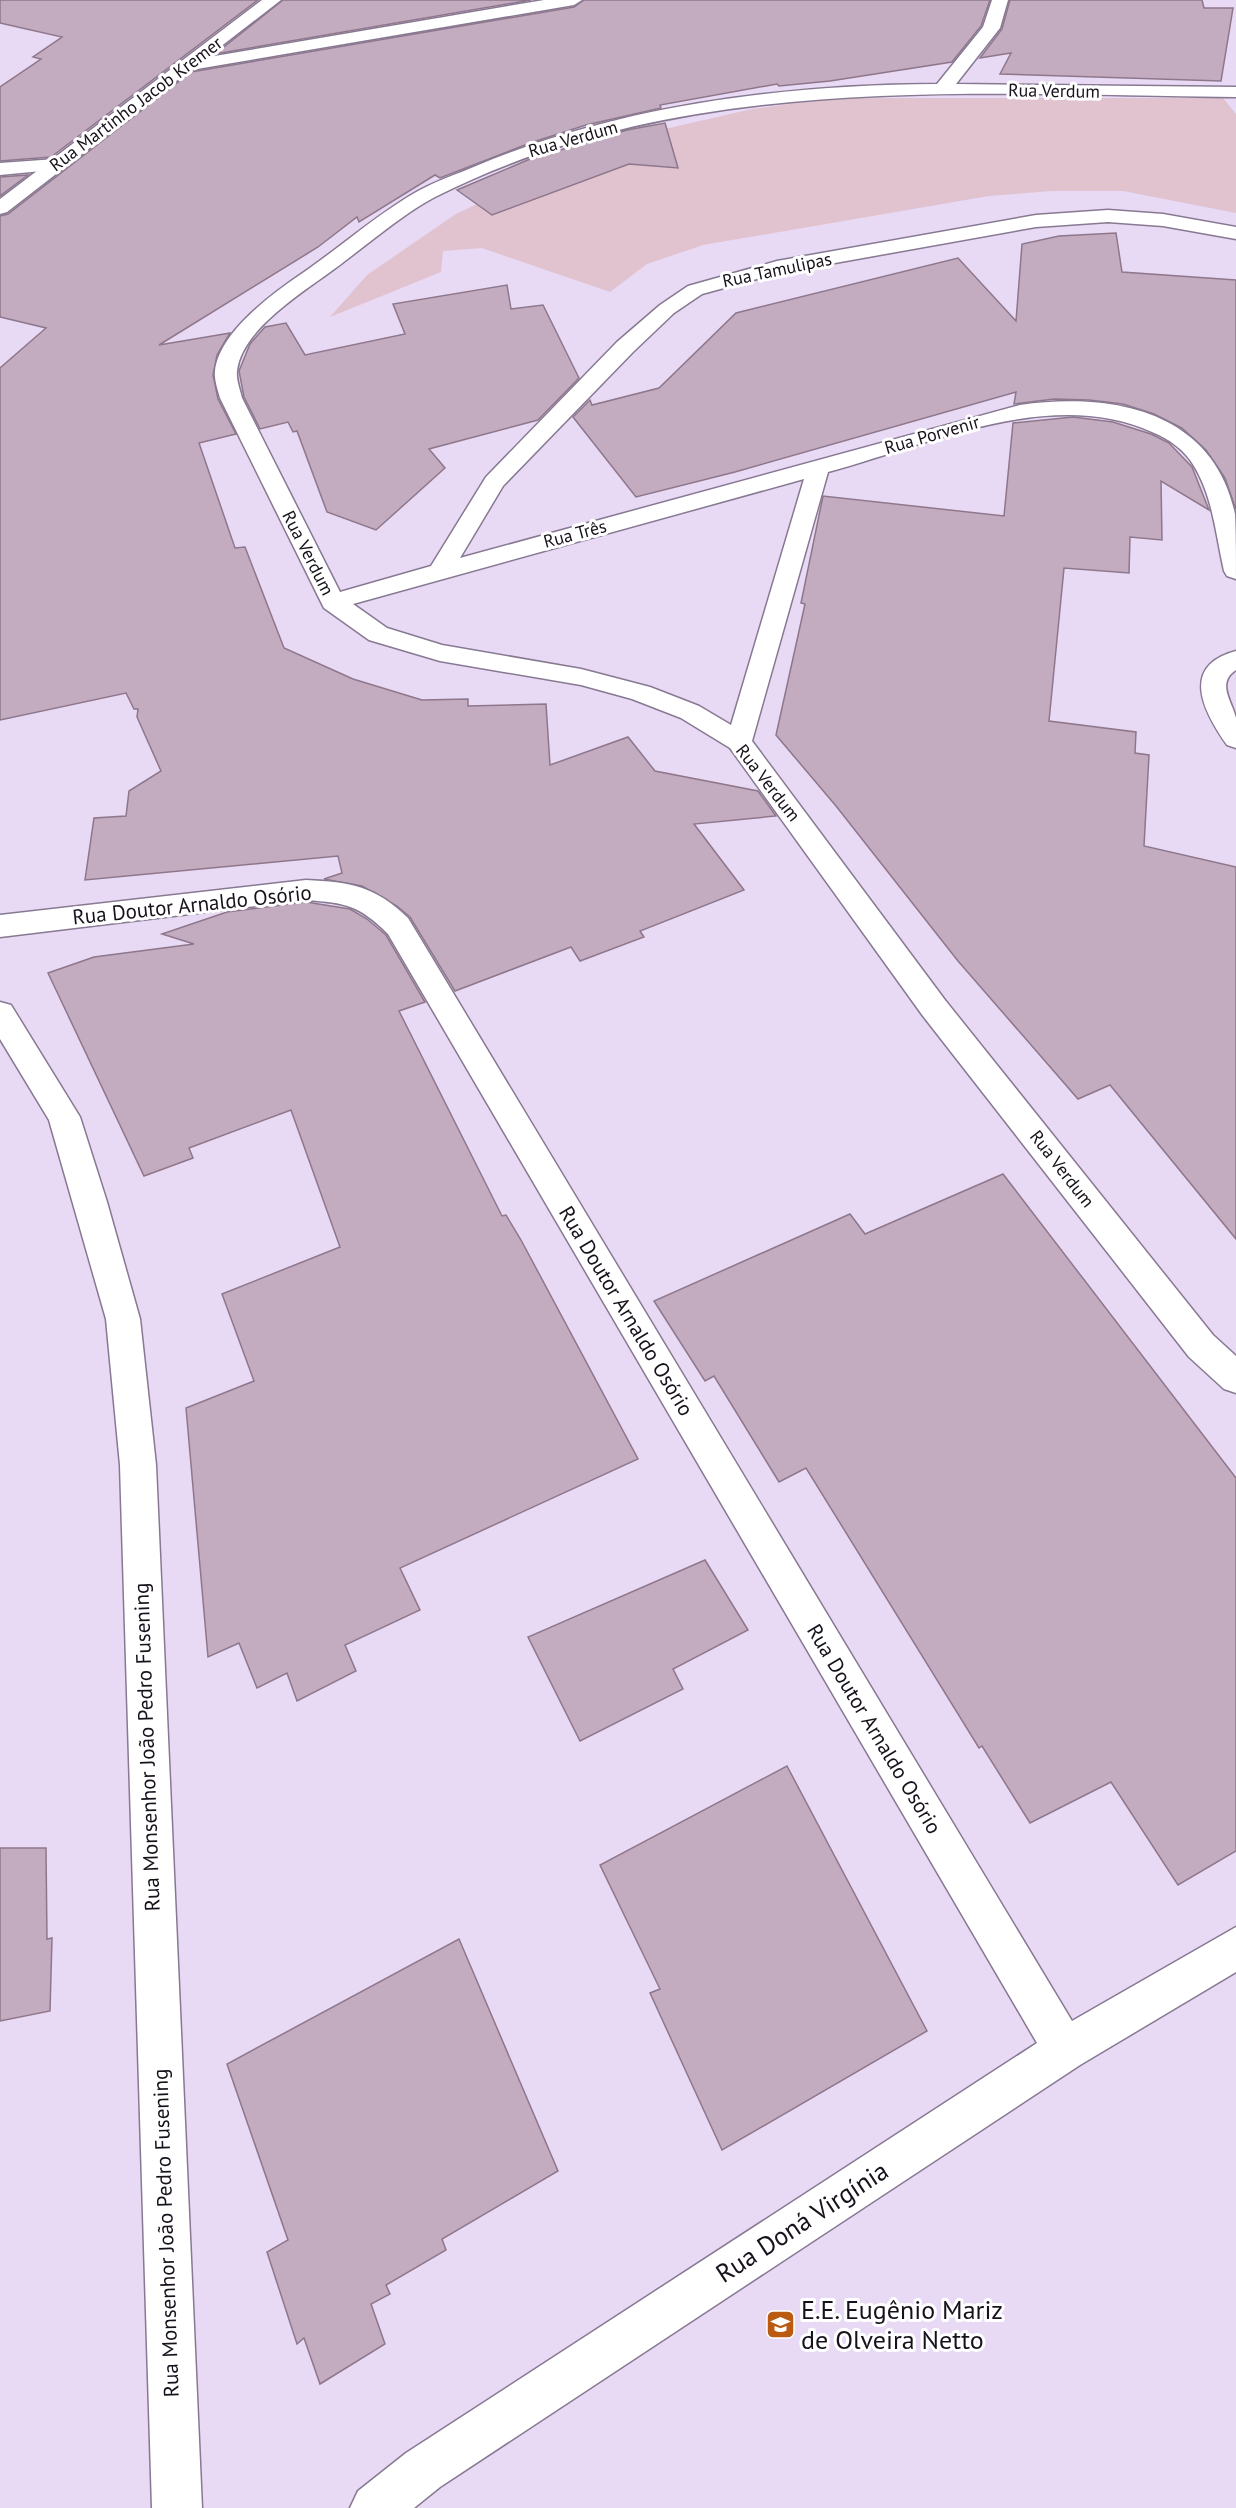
<svg xmlns="http://www.w3.org/2000/svg" width="1236" height="2508" viewBox="0 0 1236 2508" font-family="'PT Sans',sans-serif">
<style>
.green{fill:#e1c3d0}
.building{fill:#c3abc0;stroke:#8e778b;stroke-width:1.5}
.lines{fill:none;stroke-linecap:round;stroke-linejoin:round}
.street-casing{stroke:#877992;stroke-width:3}
.secondary-casing{stroke:#877992;stroke-width:3}
.street{fill:#fff;fill-rule:evenodd}
.secondary{fill:#fff;fill-rule:evenodd}
.labels{text-anchor:middle;stroke-width:6;stroke-linejoin:round;paint-order:stroke}
.far-street-label{font-size:18px;fill:#17111b;stroke:#fff}
.street-label{font-size:21px;fill:#17111b;stroke:#fff}
.near-street-label{font-size:26px;fill:#17111b;stroke:#fff}
.near-poi-label{font-size:26px;fill:#17111b;stroke:#fff;text-anchor:start}
</style>
<rect width="100%" height="100%" fill="#e8d9f5"/>
<polygon class="green" points="836,98 1223,98 1236,114 1236,213 1123,191 1052,191 989,196 703,245 647,264 610,292 482,248 443,251 441,272 330,317 367,275 456,214 541,174 630,137 752,109"/>
<g class="building">
<polygon points="0,0 258,0 51,157 0,161 0,87 41,59 33,57 62,37 0,23"/>
<polygon points="283,0 531,0 215,54"/>
<polygon points="584,0 990,0 981,26 952,62 830,81 779,86 777,84 660,105 661,108 586,125 530,143 440,178 435,175 359,222 357,217 318,247 159,345 230,333 217,355 213,375 218,399 236,434 199,443 235,548 245,547 284,648 353,679 422,700 468,699 468,706 546,704 550,765 628,737 655,771 758,791 776,816 694,824 744,890 640,931 644,937 580,961 571,947 455,991 410,917 397,906 362,886 324,879 342,873 338,856 85,880 94,818 126,816 129,791 161,771 137,717 138,709 134,709 126,693 0,720 0,368 46,328 0,317 0,216 8,214 191,72 574,7"/>
<polygon points="1010,0 1202,0 1204,8 1233,8 1221,81 1000,74 1011,53 980,58 1002,29"/>
<polygon points="665,123 678,168 629,164 492,215 457,190 530,159 627,130"/>
<polygon points="28,175 0,196 0,177"/>
<polygon points="1116,233 1122,272 1236,280 1236,510 1225,478 1206,450 1182,428 1154,414 1123,404 1089,400 1054,399 1014,404 1016,392 735,472 636,497 573,417 590,400 592,405 659,388 736,313 958,258 1016,321 1022,244 1059,236"/>
<polygon points="507,285 511,309 543,305 579,378 538,420 429,449 445,468 376,530 327,512 297,431 293,432 288,422 260,429 244,397 239,371 250,344 265,327 286,323 305,355 405,334 393,304"/>
<polygon points="1073,417 1113,422 1151,434 1169,443 1192,467 1209,510 1161,481 1162,540 1130,537 1129,573 1064,568 1049,721 1136,732 1135,753 1149,755 1144,846 1236,867 1236,1239 1110,1085 1078,1099 958,961 836,806 776,735 805,604 801,603 823,496 1004,516 1013,423"/>
<polygon points="306,902 350,909 367,919 386,935 425,1002 399,1011 502,1216 506,1215 521,1240 638,1459 400,1568 420,1610 345,1645 356,1671 297,1701 287,1673 257,1688 239,1643 208,1657 186,1408 254,1381 222,1294 340,1247 291,1110 189,1148 193,1158 144,1176 48,973 94,957 194,944 162,934 227,912"/>
<polygon points="1003,1174 1236,1478 1236,1851 1178,1885 1111,1782 1030,1823 982,1746 979,1748 806,1468 779,1482 714,1376 705,1381 654,1301 850,1214 865,1234"/>
<polygon points="705,1560 748,1630 673,1669 683,1689 580,1741 528,1637"/>
<polygon points="787,1766 927,2031 722,2150 650,1993 660,1989 600,1865"/>
<polygon points="0,1848 46,1848 47,1939 52,1938 50,2011 0,2021"/>
<polygon points="459,1939 558,2171 442,2239 446,2250 386,2285 390,2294 371,2304 385,2344 320,2384 304,2338 297,2344 267,2252 288,2240 227,2064"/>
</g>
<g class="lines">
<defs>
<g id="street">
<polygon points="544,0 582,0 574,5 185,71 176,66 185,61"/>
<path d="M992 0H1008L1000 28 956 84 1236 87V97C970 94 680 72 435 197 399 216 360 251 326 275 297 296 241 332 237 371 236 380 240 389 242 398L340 592 431 566 486 477 617 342 660 305 688 286 777 261 1036 215 1108 210 1163 214 1236 227V239L1163 226 1108 222 1036 227 779 273 702 294 674 313 633 352 503 486 460 558 1020 405C1111 392 1213 410 1235 514 1236 534 1236 558 1236 579L1227 576 1224 571C1216 536 1213 497 1194 466 1185 450 1169 439 1152 432 1051 386 928 445 828 472L752 741 945 1000 1213 1335 1236 1356V1393L1224 1389 1189 1357 923 1016 730 748 681 718 632 699 581 685 440 661 369 640 324 608 321 602 220 398C218 390 214 380 215 371 219 331 276 291 307 270 344 244 379 213 418 191 436 181 457 174 476 166 620 105 782 85 937 84L983 27ZM804 479 731 725 699 706 650 687 581 669 442 645 387 628 353 604Z"/>
<polygon points="56,159 63,161 65,165 63,169 0,175 0,163"/>
<path d="M1236 651V670C1216 683 1232 701 1236 718 1236 727 1236 739 1236 748L1227 745C1204 712 1179 666 1236 651Z"/>
<path d="M306 880C351 882 375 886 408 918L1072 2021 1236 1927V1972L1080 2065 440 2487 414 2508H350L358 2491 406 2453 1037 2043 388 934C359 905 346 903 306 900L0 937V915Z"/>
<polygon points="0,1002 11,1005 80,1117 107,1202 140,1319 156,1465 202,2508 152,2508 120,1465 106,1319 49,1120 0,1039"/>
</g>
<polygon id="secondary" points="262,0 281,0 7,212 0,214 0,199"/>
</defs>
<use href="#street" class="street-casing"/>
<use href="#secondary" class="secondary-casing"/>
<use href="#street" class="street"/>
<use href="#secondary" class="secondary"/>
</g>
<defs>
<symbol id="school-square" viewBox="-11 -11 22 22"><rect x="-9" y="-9" width="18" height="18" rx="4" fill="#ba5b11" stroke="#fff"/><path d="M0-5L7-2L0 1L-7-2ZM-4 1L0 2.5L4 1V4Q0 6-4 4Z" fill="#fff"/></symbol>
</defs>
<g fill-rule="evenodd">
<use href="#school-square" x="764" y="2308" width="33" height="33"/>
</g>
<g class="labels">
<g class="far-street-label">
<text transform="translate(1054 91) rotate(1)" y="6">Rua Verdum</text>
<text transform="translate(136 104) rotate(-37)" y="6">Rua Martinho Jacob Kremer</text>
<text transform="translate(573 139) rotate(-16)" y="6">Rua Verdum</text>
<text transform="translate(777 270) rotate(-12)" y="6">Rua Tamulipas</text>
<text transform="translate(932 435) rotate(-16)" y="6">Rua Porvenir</text>
<text transform="translate(575 534) rotate(-15)" y="6">Rua Três</text>
<text transform="translate(308 553) rotate(63)" y="6">Rua Verdum</text>
<text transform="translate(768 783) rotate(52)" y="6">Rua Verdum</text>
<text transform="translate(1062 1169) rotate(52)" y="6">Rua Verdum</text>
</g>
<g class="street-label">
<text transform="translate(192 905) rotate(-6)" y="7">Rua Doutor Arnaldo Osório</text>
<text transform="translate(626 1311) rotate(59)" y="7">Rua Doutor Arnaldo Osório</text>
<text transform="translate(874 1729) rotate(59)" y="7">Rua Doutor Arnaldo Osório</text>
<text transform="translate(147 1747) rotate(-92)" y="7">Rua Monsenhor João Pedro Fusening</text>
<text transform="translate(166 2233) rotate(-92)" y="7">Rua Monsenhor João Pedro Fusening</text>
</g>
<g class="near-street-label">
<text transform="translate(802 2222) rotate(-33)" y="9">Rua Doná Virgínia</text>
</g>
<g class="near-poi-label">
<text x="801" y="2319">E.E. Eugênio Mariz<tspan x="801" dy="30">de Olveira Netto</tspan></text>
</g>
</g>
</svg>
